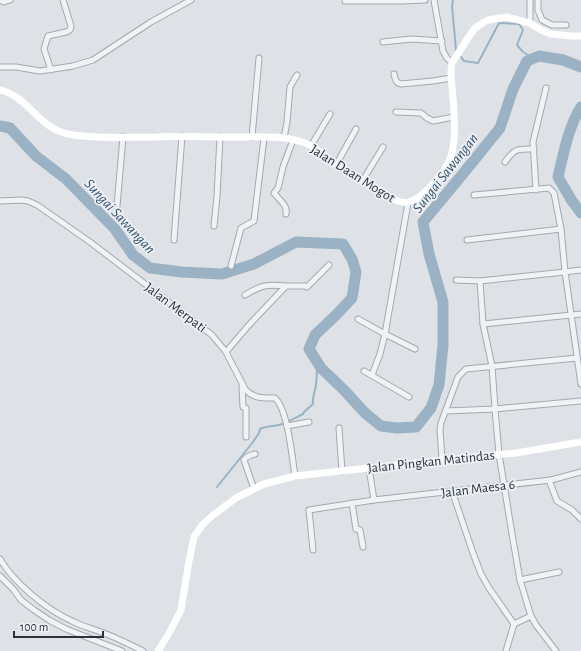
<svg xmlns="http://www.w3.org/2000/svg" width="581" height="651" viewBox="0 0 581 651" font-family="'Alegreya Sans',sans-serif">
<style>
.lines{fill:none;stroke-linecap:round;stroke-linejoin:round}
.stream{stroke:#9bb2c4;stroke-width:2}
.river{stroke:#9bb2c4;stroke-width:11}
.street-casing{stroke:#a4a9b0;stroke-width:7}
.street{stroke:#f0f2f5;stroke-width:5}
.secondary{stroke:#fff;stroke-width:7}
.labels{text-anchor:middle;stroke-width:3.5;stroke-linejoin:round;paint-order:stroke}
.street-label{font-size:14px;fill:#28313c;stroke:#edf0f4}
.water-label{font-size:15px;font-style:italic;fill:#35536c;stroke:#edf0f4}
</style>
<rect width="100%" height="100%" fill="#dee2e6"/>
<g class="lines">
<g class="stream">
<polyline points="453,0 452,6 456,50 464,61 478,63 499,23 519,24 523,30 517,45 523,52 533,58"/>
<path d="M217 487 253 442 259 433 260 429C266 426 273 426 279 425 287 423 295 418 303 414L304 412 313 404C312 398 315 391 316 385 317 377 317 369 317 362"/>
</g>
<g class="river">
<path d="M581 107C569 125 563 155 558 177L572 201 581 213"/>
<polyline points="0,126 10,128 36,156 66,179 115,229 133,255 150,268 182,272 222,274 254,264 296,242 343,244 352,259 356,272 352,298 336,315 315,335 309,349 321,368 344,390 365,413 381,426 397,428 416,427 431,408 439,385 443,345 443,302 429,254 423,222 462,175 500,128 513,89 527,61 539,56 563,60 581,67"/>
</g>
<defs>
<g id="street">
<polyline points="0,0 4,2 10,0"/>
<polyline points="434,0 443,51 447,58 452,63"/>
<polyline points="530,0 530,23"/>
<polyline points="538,0 538,10 542,20 552,25 566,25"/>
<polyline points="345,1 402,1 425,0"/>
<polyline points="383,42 411,39 442,41"/>
<polyline points="0,67 16,67 40,71 73,66 93,60 151,22 191,0"/>
<polyline points="51,70 44,49 48,36 66,32 70,30 71,26 63,0"/>
<path d="M394 74C395 79 396 83 401 84L433 81 451 78"/>
<polyline points="396,112 421,113 427,118 433,121 454,117"/>
<polyline points="252,137 259,58"/>
<polyline points="284,138 287,122 290,87 297,75"/>
<polyline points="311,146 330,114"/>
<path d="M505 162C515 148 517 149 534 149"/>
<polyline points="336,165 356,129"/>
<polyline points="363,180 383,147"/>
<polyline points="536,190 533,142 546,88"/>
<polyline points="474,195 549,188 554,193 561,229 565,272 581,384"/>
<path d="M0 201 21 200 28 201 37 205 90 242 212 335 226 352 245 389C253 399 264 398 275 398 288 410 292 457 295 476"/>
<polyline points="117,206 123,137"/>
<path d="M286 214C288 205 279 200 274 193L278 188 283 167 293 140"/>
<polyline points="214,226 217,196 220,137"/>
<polyline points="174,240 182,136"/>
<polyline points="467,240 561,229"/>
<polyline points="231,266 241,228 254,221 264,138"/>
<polyline points="456,280 480,281 565,272 581,270"/>
<polyline points="480,281 483,324 492,366 495,409 499,454 512,534 520,580 531,616 536,625 556,651"/>
<path d="M245 295C262 285 266 284 286 286"/>
<polyline points="358,319 385,334 408,203"/>
<polyline points="483,324 581,314"/>
<polyline points="226,352 248,326 286,286 305,286 307,287 329,265"/>
<polyline points="364,371 409,397"/>
<polyline points="372,375 380,354 385,334 415,349"/>
<polyline points="242,386 243,407 246,408 246,437"/>
<polyline points="446,411 495,409 581,401"/>
<polyline points="287,426 309,422"/>
<polyline points="339,428 342,471"/>
<polyline points="442,460 440,430 441,423 458,377 466,369 577,358"/>
<polyline points="369,468 374,500 551,480 581,472"/>
<polyline points="549,480 557,501 572,510 581,519"/>
<path d="M254 489 244 460C247 456 250 455 255 454"/>
<polyline points="452,491 473,553 481,574 489,588 514,624"/>
<polyline points="352,503 356,529 360,530 363,547"/>
<polyline points="313,550 309,510 374,500"/>
<path d="M0 559C14 583 47 610 72 621 81 626 91 628 101 632 115 637 129 644 143 651"/>
<polyline points="0,576 13,589 21,600 34,610 49,620 66,629 122,651"/>
<polyline points="520,580 559,572"/>
<polyline points="506,651 514,624 531,616"/>
</g>
</defs>
<use href="#street" class="street-casing"/>
<use href="#street" class="street"/>
<g class="secondary">
<path d="M0 90C29 96 39 131 73 135 100 139 128 137 155 137 181 136 207 137 233 137 257 137 283 135 305 143 316 147 326 157 335 164 344 170 354 175 364 181 375 188 386 196 398 201 401 202 406 203 409 202 419 199 426 191 433 184 440 176 446 169 450 159 459 135 452 97 451 72L452 63 468 38 475 28 481 24 488 20 507 17 530 23 541 30 551 34 571 36H581"/>
<polyline points="158,651 168,635 181,610 189,561 194,537 203,524 212,516 236,498 264,484 295,476 442,460 455,459 516,453 581,442"/>
</g>
</g>
<g class="labels">
<g class="street-label">
<text transform="translate(353 173) rotate(32)" y="5">Jalan Daan Mogot</text>
<text transform="translate(176 307) rotate(37)" y="5">Jalan Merpati</text>
<text transform="translate(431 461) rotate(-6)" y="5">Jalan Pingkan Matindas</text>
<text transform="translate(478 488) rotate(-7)" y="5">Jalan Maesa 6</text>
</g>
<g class="water-label">
<text transform="translate(445 173) rotate(-52)" y="5">Sungai Sawangan</text>
<text transform="translate(120 216) rotate(47)" y="5">Sungai Sawangan</text>
</g>
</g>
<path d="M14 631v6h89v-6" fill="none" stroke="#28313c" stroke-width="2"/>
<text x="20" y="631" font-size="12" fill="#28313c" stroke="#edf0f4" stroke-width="3" paint-order="stroke">100 m</text>
</svg>
